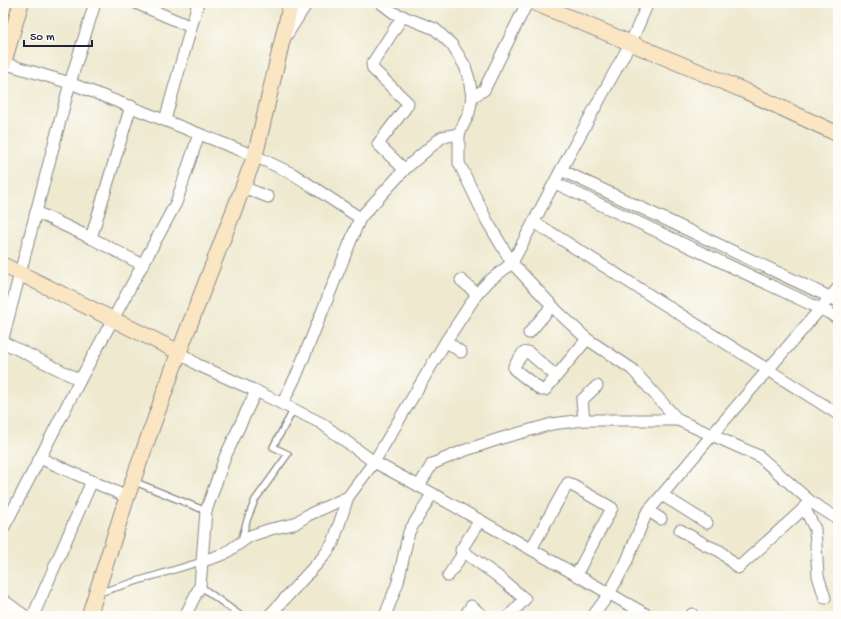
<svg xmlns="http://www.w3.org/2000/svg" width="841" height="619" viewBox="0 0 841 619" font-family="'Gochi Hand',sans-serif">
<style>
.lines{fill:none;stroke-linecap:round;stroke-linejoin:round}
.stream{stroke:#63a5d7;stroke-width:2.5}
.lane-casing{stroke:#888685;stroke-width:8}
.street-casing{stroke:#888685;stroke-width:13}
.secondary-casing{stroke:#888685;stroke-width:17}
.lane{stroke:#fff;stroke-width:5.5}
.street{stroke:#fff;stroke-width:11}
.secondary{stroke:#fbe6c4;stroke-width:15}
</style>
<rect width="100%" height="100%" fill="#fdfcf7"/>
<filter id="ink" filterUnits="userSpaceOnUse"><feTurbulence type="fractalNoise" baseFrequency=".025" numOctaves="2"/><feDisplacementMap in="SourceGraphic" scale="8" xChannelSelector="R" yChannelSelector="G"/><feConvolveMatrix kernelMatrix="1 2 1 2 8 2 1 2 1" color-interpolation-filters="sRGB"/></filter>
<filter id="wash" filterUnits="userSpaceOnUse"><feTurbulence type="fractalNoise" baseFrequency=".012" numOctaves="4" result="noise"/><feDisplacementMap in="SourceGraphic" scale="16" xChannelSelector="R" yChannelSelector="G"/><feGaussianBlur stdDeviation="0.9" result="paint"/><feColorMatrix in="noise" values="0 0 0 0 0 0 0 0 0 0 0 0 0 0 0 0 0 1.4 0 .05"/><feComposite in="paint" operator="in"/></filter>
<g filter="url(#wash)">
<rect width="100%" height="100%" fill="#eee9cf"/>
<g class="lines">
<polyline class="stream" points="827,305 838,310"/>
</g>
</g>
<g filter="url(#ink)">
<g class="lines">
<defs>
<g id="lane">
<polyline points="133,481 206,511"/>
<polyline points="241,541 247,520 255,500 288,454 273,447 294,409"/>
<polyline points="200,586 241,616"/>
<polyline points="98,593 203,561"/>
</g>
<g id="street">
<polyline points="136,3 191,27"/>
<polyline points="381,3 394,13 435,29 452,45 465,66 469,79 472,97 469,113 459,134 459,163 487,221 512,263 561,170 631,42 648,3"/>
<polyline points="403,16 372,64 373,69 408,103 407,106 378,144 404,169"/>
<polyline points="286,36 307,3"/>
<polyline points="3,63 70,83 255,156 293,174 360,218"/>
<polyline points="472,97 484,90 527,3"/>
<polyline points="165,120 198,3"/>
<polyline points="561,170 838,301"/>
<polyline points="555,183 829,313 838,319"/>
<polyline points="243,187 268,197"/>
<polyline points="36,212 91,238 143,265"/>
<polyline points="534,222 838,414"/>
<polyline points="91,238 131,106"/>
<polyline points="461,280 477,294"/>
<polyline points="529,333 552,306"/>
<polyline points="3,338 70,83 95,3"/>
<polyline points="446,341 461,352"/>
<polyline points="3,342 80,380"/>
<polyline points="179,352 198,365 256,391 321,423 374,462 419,486 649,616"/>
<polyline points="556,376 528,352 523,353 514,366 514,369 541,390 545,390 587,339"/>
<polyline points="282,404 297,374 360,218 406,168 442,137 459,134"/>
<polyline points="584,420 582,400 597,386"/>
<polyline points="40,458 80,380 176,203 199,134"/>
<polyline points="419,486 432,464 463,451 502,438 552,424 584,420 678,420"/>
<polyline points="662,495 707,523"/>
<polyline points="804,507 815,529 818,576 825,598"/>
<polyline points="649,511 661,519"/>
<polyline points="480,520 461,550 496,575 525,599 509,616"/>
<polyline points="3,529 40,458 127,497"/>
<polyline points="680,530 706,545 720,551 738,568 811,502 838,519"/>
<polyline points="531,549 568,483 612,508 576,575"/>
<polyline points="203,561 224,554 250,536 271,529 294,524 308,515 348,497"/>
<polyline points="448,576 464,552"/>
<polyline points="3,600 25,616"/>
<polyline points="33,616 92,481"/>
<polyline points="185,616 200,586 206,511 225,457 256,391"/>
<polyline points="269,616 324,556 333,543 348,497 374,462 446,341 477,294 489,281 512,263 558,312 587,339 632,369 678,420 759,456 811,502"/>
<polyline points="385,616 398,582 409,532 432,494"/>
<polyline points="465,616 471,606 483,616"/>
<polyline points="593,616 609,594 626,563 646,514 712,435 838,288"/>
<polyline points="691,616 692,614"/>
</g>
<g id="secondary">
<polyline points="535,3 745,91 838,134"/>
<polyline points="3,65 21,3"/>
<polyline points="3,265 179,352"/>
<polyline points="89,616 127,497 179,352 255,156 291,3"/>
</g>
</defs>
<use href="#lane" class="lane-casing"/>
<use href="#street" class="street-casing"/>
<use href="#secondary" class="secondary-casing"/>
<use href="#lane" class="lane"/>
<use href="#street" class="street"/>
<use href="#secondary" class="secondary"/>
</g>
</g>
<rect width="841" height="619" fill="none" stroke="#fdfcf7" stroke-width="16"/>
<path d="M24 40v6h68v-6" fill="none" stroke="#22223b" stroke-width="2"/>
<text x="30" y="40" font-size="12" fill="#22223b" stroke="#fdfcf7" stroke-width="3" paint-order="stroke">50 m</text>
</svg>
